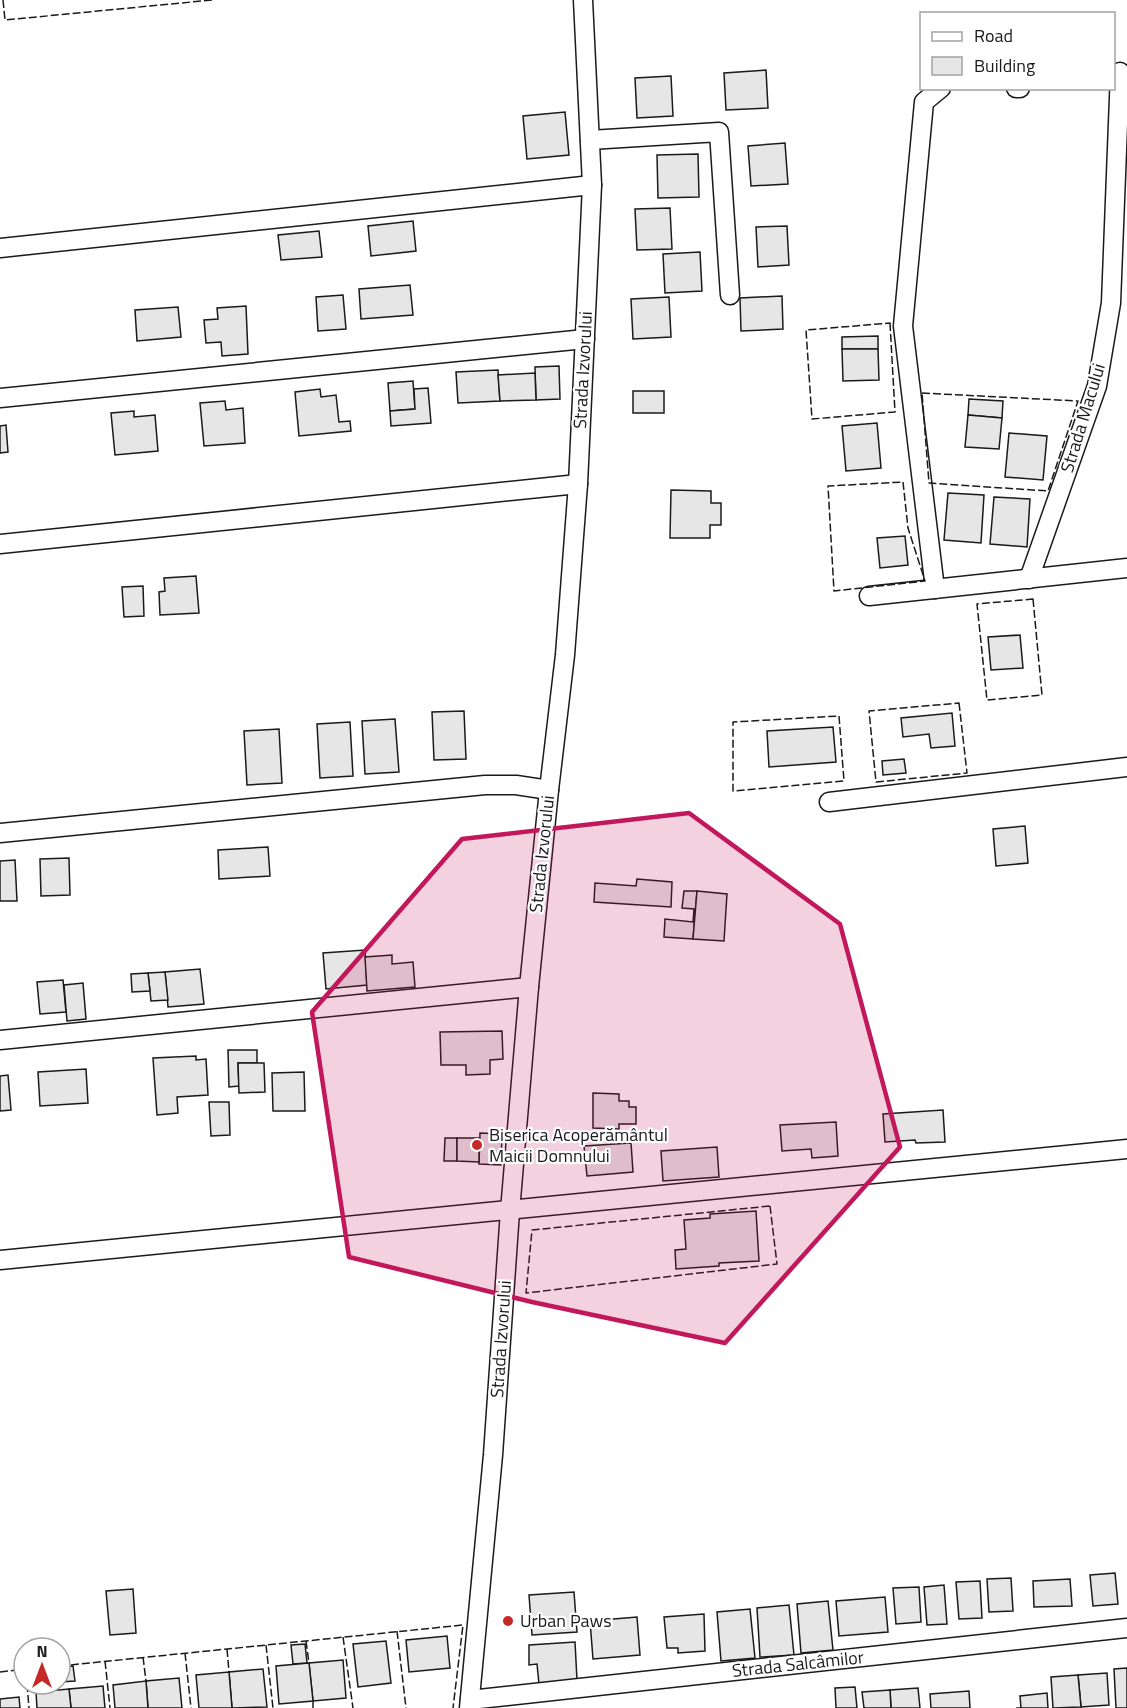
<svg xmlns="http://www.w3.org/2000/svg" width="1127" height="1708" viewBox="0 0 1127 1708" font-family="'Titillium Web',sans-serif">
<style>
.building{fill:#e6e6e6;stroke:#1a1a1a;stroke-width:1.5}
.lines{fill:none;stroke-linecap:round;stroke-linejoin:round}
.street-casing{stroke:#1a1a1a;stroke-width:21}
.street{stroke:#fff;stroke-width:18}
.fence{stroke:#1a1a1a;stroke-width:1.5;stroke-dasharray:8 3;stroke-linecap:butt}
.marked{fill:#c2185b;fill-opacity:0.2;stroke:#c2185b;stroke-width:4.5;stroke-linejoin:round}
.poi-dot{fill:#c62828;stroke:#fff;stroke-width:2}
.labels{text-anchor:middle;stroke-width:4.5;stroke-linejoin:round;paint-order:stroke}
.street-label{font-size:18px;fill:#1a1a1a;stroke:#fff}
.poi-label{font-size:18px;fill:#1a1a1a;stroke:#fff;text-anchor:start}
</style>
<rect width="100%" height="100%" fill="#fff"/>
<g class="building">
<polygon points="766,70 768,108 726,110 724,73"/>
<polygon points="671,76 673,116 637,118 635,78"/>
<polygon points="565,112 569,155 527,159 523,116"/>
<polygon points="785,143 788,184 751,186 748,146"/>
<polygon points="698,154 699,197 658,198 657,155"/>
<polygon points="670,208 672,249 637,250 635,209"/>
<polygon points="413,221 416,251 371,256 368,226"/>
<polygon points="787,226 789,265 758,267 756,227"/>
<polygon points="319,231 322,257 281,260 278,235"/>
<polygon points="700,252 702,291 665,293 663,254"/>
<polygon points="410,285 413,315 361,319 359,289"/>
<polygon points="343,295 346,329 318,331 316,297"/>
<polygon points="782,296 783,329 741,331 740,298"/>
<polygon points="669,297 671,337 633,339 631,299"/>
<polygon points="246,306 248,354 222,356 221,342 206,343 204,320 218,319 217,308"/>
<polygon points="178,307 181,337 137,341 135,310"/>
<polygon points="878,336 878,349 842,349 842,337"/>
<polygon points="842,349 878,349 879,380 843,381"/>
<polygon points="559,366 560,399 536,400 535,367"/>
<polygon points="498,370 500,401 458,403 456,372"/>
<polygon points="535,373 536,400 500,401 498,375"/>
<polygon points="413,381 415,409 390,411 388,383"/>
<polygon points="428,388 431,423 391,426 390,411 415,409 414,389"/>
<polygon points="320,389 321,397 336,395 339,422 350,421 351,431 299,436 295,392"/>
<rect x="633" y="391" width="31" height="22"/>
<polygon points="969,399 1003,401 1002,418 968,415"/>
<polygon points="225,401 226,410 243,408 245,443 204,446 200,403"/>
<polygon points="134,411 134,417 155,415 158,451 115,455 111,413"/>
<polygon points="968,415 1002,418 999,449 965,447"/>
<polygon points="877,423 881,468 846,471 842,426"/>
<polygon points="6,425 8,452 0,453 0,426"/>
<polygon points="1009,433 1047,436 1043,480 1005,477"/>
<polygon points="671,490 711,491 711,503 721,503 721,525 710,525 710,538 670,538"/>
<polygon points="948,493 984,495 981,543 944,540"/>
<polygon points="994,497 1030,499 1027,547 990,544"/>
<polygon points="905,536 908,565 880,568 877,538"/>
<polygon points="196,576 199,613 160,615 159,592 165,591 164,578"/>
<polygon points="143,586 144,616 124,617 122,587"/>
<polygon points="1020,635 1023,668 991,670 988,637"/>
<polygon points="464,711 466,759 434,760 432,712"/>
<polygon points="952,713 955,746 931,748 929,734 903,737 901,718"/>
<polygon points="395,719 399,772 365,774 362,721"/>
<polygon points="350,722 353,776 320,778 317,724"/>
<polygon points="833,727 836,762 769,767 767,731"/>
<polygon points="279,729 282,783 247,785 244,731"/>
<polygon points="904,759 906,773 883,775 882,761"/>
<polygon points="1025,826 1028,863 996,866 993,829"/>
<polygon points="268,847 270,876 219,879 218,850"/>
<polygon points="69,858 70,895 41,896 40,859"/>
<polygon points="15,860 17,901 0,901 0,861"/>
<polygon points="637,879 672,882 671,907 594,902 595,883 636,886"/>
<polygon points="684,891 697,891 693,939 664,937 665,919 693,922 694,909 682,908"/>
<polygon points="697,891 727,894 724,941 693,939"/>
<polygon points="365,950 367,985 326,989 323,953"/>
<polygon points="392,955 392,964 413,962 415,987 367,991 365,957"/>
<polygon points="200,969 204,1004 168,1007 165,972"/>
<polygon points="165,972 168,1000 151,1001 148,973"/>
<polygon points="148,973 150,991 132,992 131,974"/>
<polygon points="63,980 66,1012 40,1014 37,982"/>
<polygon points="83,983 86,1019 67,1021 64,985"/>
<polygon points="502,1031 503,1059 490,1060 490,1074 466,1075 466,1065 441,1065 440,1032"/>
<polygon points="228,1050 257,1050 257,1063 238,1063 239,1086 229,1087"/>
<polygon points="196,1056 196,1060 206,1059 208,1095 177,1097 178,1113 157,1115 153,1058"/>
<polygon points="238,1063 264,1063 265,1092 239,1093"/>
<polygon points="86,1069 88,1103 40,1106 38,1072"/>
<polygon points="304,1072 305,1111 273,1111 272,1073"/>
<polygon points="8,1075 11,1110 0,1111 0,1076"/>
<polygon points="593,1093 619,1094 619,1101 629,1101 629,1107 636,1107 636,1124 619,1124 619,1129 593,1128"/>
<polygon points="209,1102 229,1102 230,1135 211,1136"/>
<polygon points="943,1110 945,1142 916,1143 915,1140 885,1142 883,1114"/>
<polygon points="836,1122 838,1156 812,1158 811,1149 782,1151 780,1125"/>
<polygon points="480,1133 502,1134 501,1165 479,1164"/>
<polygon points="445,1138 457,1138 457,1161 444,1161"/>
<polygon points="457,1138 479,1138 479,1162 457,1161"/>
<polygon points="631,1143 633,1172 587,1176 584,1146"/>
<polygon points="717,1147 719,1177 663,1181 661,1151"/>
<polygon points="756,1211 759,1261 719,1263 719,1266 676,1269 675,1250 686,1249 684,1220 710,1218 710,1214"/>
<polygon points="1115,1573 1118,1604 1093,1606 1090,1575"/>
<polygon points="1011,1578 1013,1611 989,1612 987,1579"/>
<polygon points="1070,1579 1072,1606 1034,1607 1033,1581"/>
<polygon points="980,1581 982,1618 959,1619 956,1582"/>
<polygon points="944,1585 947,1624 927,1625 924,1587"/>
<polygon points="919,1587 921,1622 896,1624 893,1588"/>
<polygon points="133,1589 136,1633 110,1635 106,1591"/>
<polygon points="574,1592 577,1632 532,1635 529,1595"/>
<polygon points="885,1597 888,1632 839,1636 836,1601"/>
<polygon points="828,1601 833,1650 801,1653 797,1604"/>
<polygon points="789,1605 794,1655 760,1657 757,1608"/>
<polygon points="750,1609 755,1658 721,1661 717,1612"/>
<polygon points="704,1614 705,1651 678,1653 678,1648 667,1648 664,1617"/>
<polygon points="637,1617 640,1655 593,1659 590,1621"/>
<polygon points="447,1636 450,1668 409,1672 406,1640"/>
<polygon points="386,1641 391,1683 358,1687 353,1644"/>
<polygon points="575,1642 577,1680 539,1684 537,1664 529,1665 529,1645"/>
<polygon points="305,1644 307,1663 293,1664 291,1645"/>
<polygon points="343,1660 346,1698 313,1701 309,1663"/>
<polygon points="309,1663 313,1701 279,1704 276,1666"/>
<polygon points="73,1666 75,1681 60,1682 60,1667"/>
<polygon points="1127,1668 1127,1708 1116,1708 1114,1669"/>
<polygon points="263,1669 267,1707 232,1708 229,1672"/>
<polygon points="229,1672 232,1708 199,1708 196,1675"/>
<polygon points="1107,1673 1109,1705 1081,1707 1078,1675"/>
<polygon points="1078,1675 1081,1707 1053,1708 1051,1677"/>
<polygon points="179,1678 182,1708 148,1708 146,1681"/>
<polygon points="146,1681 148,1708 115,1708 113,1685"/>
<polygon points="103,1686 105,1708 71,1708 69,1689"/>
<polygon points="855,1687 857,1708 836,1708 835,1688"/>
<polygon points="918,1688 920,1708 891,1708 890,1690"/>
<polygon points="69,1689 71,1708 37,1708 36,1692"/>
<polygon points="890,1690 891,1708 864,1708 862,1692"/>
<polygon points="969,1691 970,1708 931,1708 930,1694"/>
<polygon points="1047,1693 1048,1708 1016,1708 1021,1708 1020,1696"/>
<polygon points="19,1697 20,1708 0,1708 0,1699"/>
</g>
<g class="lines">
<defs>
<g id="street">
<polyline points="1016,88 1020,88"/>
<polyline points="590,140 719,132 730,295"/>
<polyline points="0,248 592,185"/>
<polyline points="0,398 585,339"/>
<polyline points="0,544 578,484"/>
<polyline points="1029,579 1097,386 1111,303 1120,72"/>
<polyline points="935,589 903,326 924,102 941,88"/>
<polyline points="869,596 1127,568"/>
<polyline points="829,802 1127,767"/>
<polyline points="0,833 485,785 516,785 549,790"/>
<polyline points="0,1040 529,987"/>
<polyline points="0,1260 1127,1149"/>
<polyline points="470,1700 1127,1628"/>
<polyline points="469,1708 493,1455 510,1211 529,987 549,790 565,655 578,484 592,185 583,0"/>
</g>
</defs>
<use href="#street" class="street-casing"/>
<use href="#street" class="street"/>
<g class="fence">
<polyline points="3,0 5,20 212,0"/>
<polygon points="890,323 895,412 812,419 806,330"/>
<polygon points="922,393 1078,401 1048,491 929,483"/>
<polygon points="903,482 908,528 925,581 834,591 828,486"/>
<polygon points="1033,599 1042,695 987,700 977,604"/>
<polygon points="959,703 967,773 876,782 869,711"/>
<polygon points="839,716 844,781 733,791 733,722"/>
<polygon points="770,1206 777,1264 526,1293 532,1230"/>
<polyline points="397,1631 406,1708"/>
<polyline points="343,1637 353,1708"/>
<polyline points="306,1641 309,1663"/>
<polyline points="266,1645 273,1708"/>
<polyline points="227,1649 229,1672"/>
<polyline points="185,1653 191,1708"/>
<polyline points="143,1657 146,1681"/>
<polyline points="105,1661 110,1708"/>
<polyline points="60,1666 463,1625 453,1708"/>
<polyline points="0,1672 24,1669"/>
<polyline points="27,1684 29,1708"/>
<polyline points="313,1701 313,1708"/>
</g>
</g>
<path class="marked" d="M689 813 840 924 900 1147 725 1343 532 1302 349 1257 312 1012 462 839Z"/>
<g class="poi-dot">
<circle cx="477" cy="1145" r="6"/>
<circle cx="508" cy="1621" r="6"/>
</g>
<g class="labels">
<g class="street-label">
<text transform="translate(583 370) rotate(-87)" y="6">Strada Izvorului</text>
<text transform="translate(1083 418) rotate(-73)" y="6">Strada Macului</text>
<text transform="translate(542 854) rotate(-84)" y="6">Strada Izvorului</text>
<text transform="translate(501 1339) rotate(-86)" y="6">Strada Izvorului</text>
<text transform="translate(798 1664) rotate(-6)" y="6">Strada Salcâmilor</text>
</g>
<g class="poi-label">
<text x="489" y="1141">Biserica Acoperământul<tspan x="489" dy="21">Maicii Domnului</tspan></text>
<text x="520" y="1627">Urban Paws</text>
</g>
</g>
<rect x="920" y="12" width="195" height="78" fill="#ffffff" stroke="#a3a3a3" stroke-width="1.5"/>
<rect x="932" y="32" width="30" height="9" fill="#ffffff" stroke="#a3a3a3" stroke-width="1.5"/>
<text x="974" y="42" font-size="18" fill="#1a1a1a">Road</text>
<rect x="932" y="57" width="30" height="18" fill="#e6e6e6" stroke="#a3a3a3" stroke-width="1.5"/>
<text x="974" y="72" font-size="18" fill="#1a1a1a">Building</text>
<g transform="translate(42 1666)"><circle r="28" fill="#ffffff" stroke="#a3a3a3" stroke-width="1.5"/>
<path d="M0-4.5L10 22L0 15L-10 22Z" fill="#c62828"/>
<text y="-9" font-size="16" font-weight="bold" text-anchor="middle" fill="#1a1a1a">N</text>
</g>
</svg>
